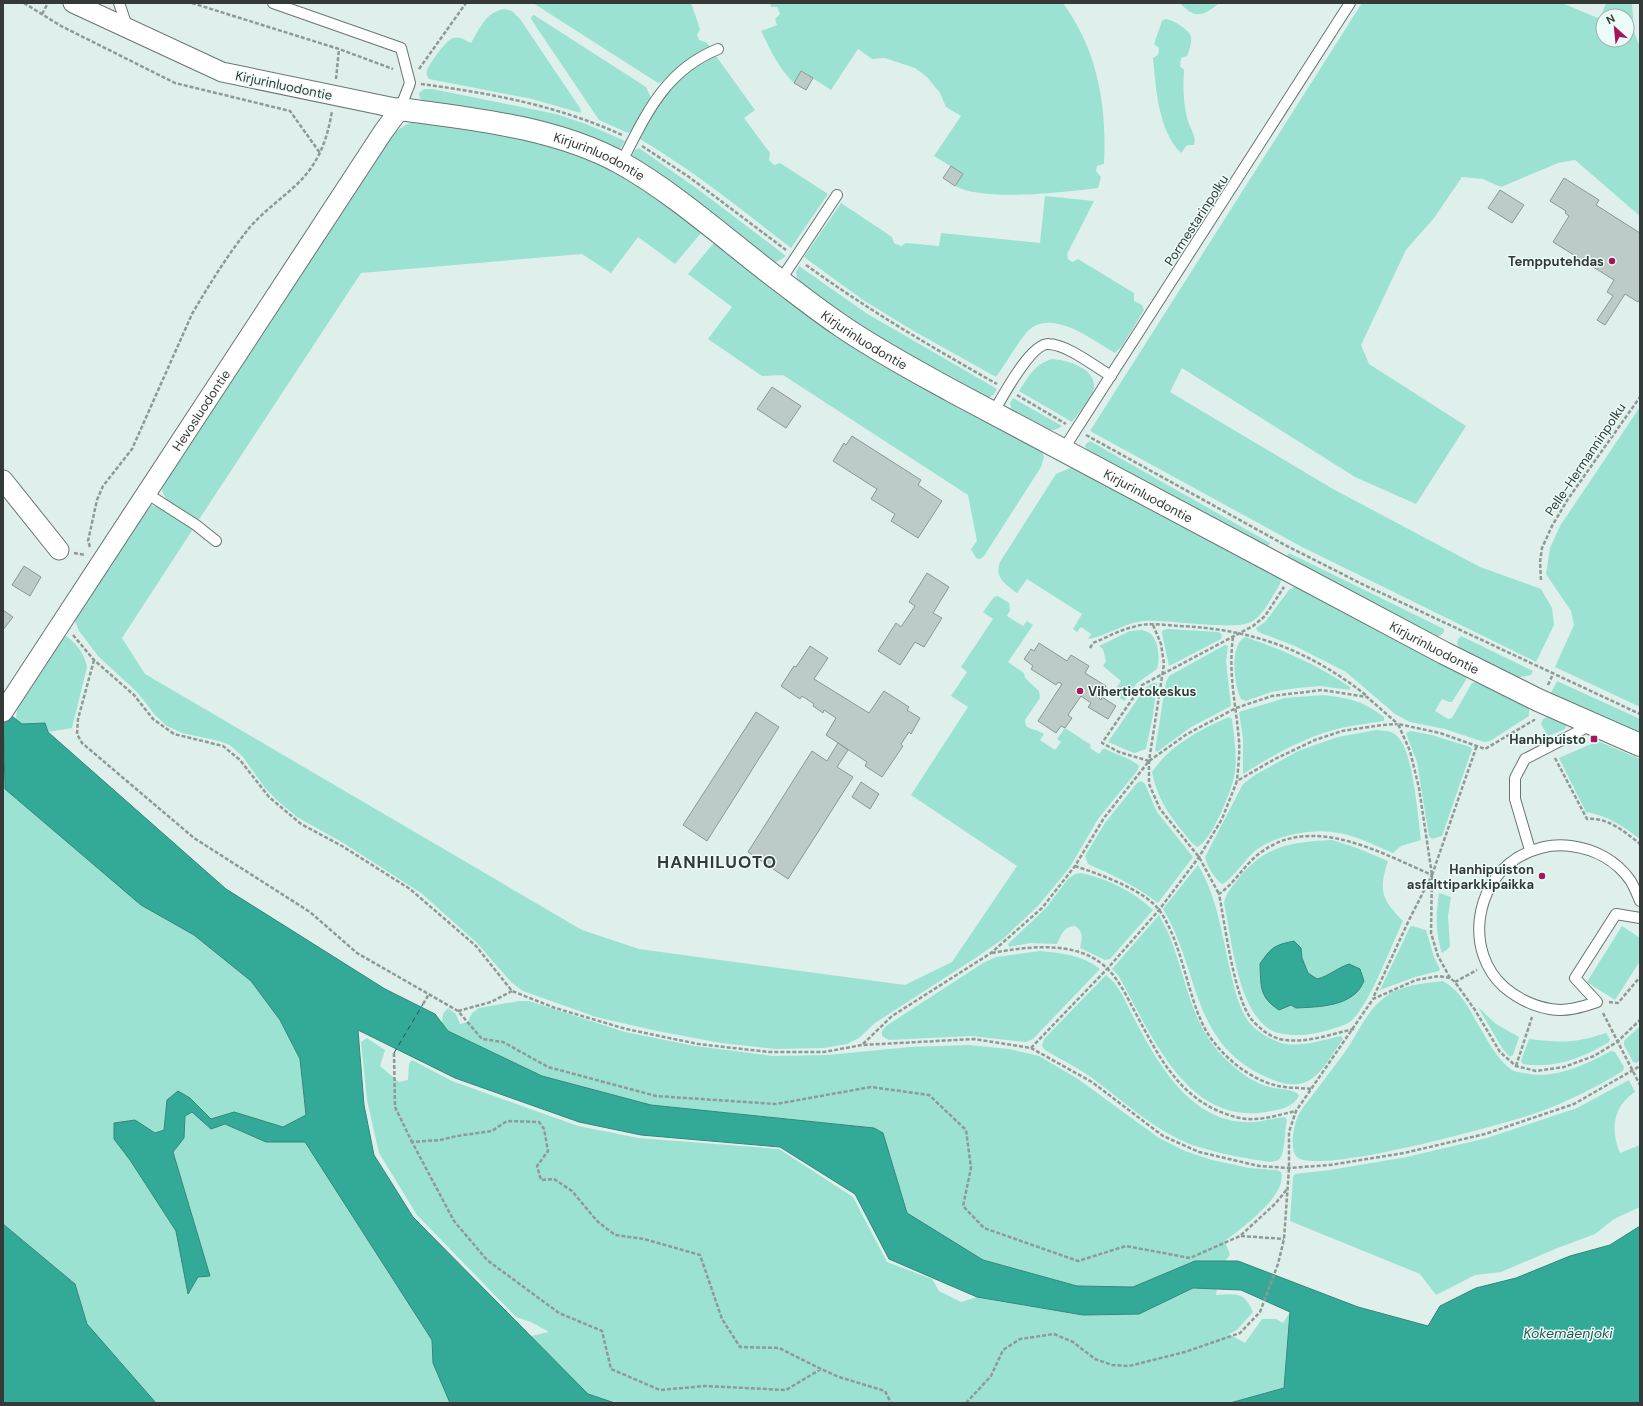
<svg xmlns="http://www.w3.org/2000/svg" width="1643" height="1406" viewBox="0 0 1643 1406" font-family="'DM Sans',sans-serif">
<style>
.green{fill:#9be2d3;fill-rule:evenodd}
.water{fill:#32aa97;stroke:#33887a}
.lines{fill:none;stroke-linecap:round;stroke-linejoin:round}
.ferry{stroke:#26574e;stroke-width:1;stroke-dasharray:5 4;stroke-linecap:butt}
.building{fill:#bccbc7;stroke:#8b9996}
.lane-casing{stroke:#687672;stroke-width:12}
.street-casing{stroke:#687672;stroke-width:21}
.secondary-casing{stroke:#687672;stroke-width:24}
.path{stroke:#8f9a97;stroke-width:2.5;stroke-dasharray:4 2;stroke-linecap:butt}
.lane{stroke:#fff;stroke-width:10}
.street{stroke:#fff;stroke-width:19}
.secondary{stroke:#fff;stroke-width:22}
.poi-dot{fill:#a61759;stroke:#ecfcf8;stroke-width:1.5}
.labels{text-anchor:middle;stroke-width:3;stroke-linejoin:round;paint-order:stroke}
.street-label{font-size:13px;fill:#343a38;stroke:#ecfcf8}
.poi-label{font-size:13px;font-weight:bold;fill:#343a38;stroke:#ecfcf8;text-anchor:end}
.water-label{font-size:14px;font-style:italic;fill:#26574e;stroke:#ecfcf8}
.district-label{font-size:17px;font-weight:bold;letter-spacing:1px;fill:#343a38;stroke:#ecfcf8}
</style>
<rect width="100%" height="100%" fill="#dfefeb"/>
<g class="green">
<polygon points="533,3 691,3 700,29 697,35 699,40 706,42 710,47 683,64 661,82 658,83"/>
<path d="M770 3H1063C1098 51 1107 106 1104 164L1097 166 1096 171 1101 177 1098 188C1064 192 985 202 955 186L963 174 934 156 961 116 946 107 940 93 927 77 915 68 885 58 872 59 858 49 831 90 802 71 794 83C779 69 770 49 761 31L777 25 775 19 780 14 777 7H771Z"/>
<path d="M1180 3H1219C1204 16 1195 20 1180 3Z"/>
<path d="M1362 3H1562L1600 19 1606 3H1632L1634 31 1640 48V216L1575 160 1558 163 1501 187 1483 179 1462 177 1434 218 1406 250 1361 345 1369 364 1466 426 1416 504 1355 477 1182 368 1170 392 1333 489 1480 567 1541 589 1552 608 1554 625 1536 662 1302 547 1090 431ZM1603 16H1627V40H1603Z"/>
<path d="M504 9 512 11 520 19 580 108 581 113 532 99 429 79C427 76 426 74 427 70 430 63 446 40 453 38 460 36 465 40 471 43 480 28 486 12 504 9Z"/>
<polygon points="534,15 646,87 651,98 632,131 628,133 599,120 531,19 532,16"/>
<path d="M1165 19C1172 19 1190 30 1191 37 1192 43 1189 51 1187 56L1181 58 1180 66 1184 70C1183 88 1183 103 1188 121 1190 128 1197 137 1194 145H1187L1181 153C1158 130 1156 89 1153 58L1158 55 1159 48 1154 44 1162 21Z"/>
<path d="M716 56 755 110 744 118 770 153 769 160 774 165 780 163 828 194 791 248C742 210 694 171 640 139V137C649 119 658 100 672 86 684 73 700 65 716 56Z"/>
<polygon points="424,89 432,89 556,114 586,124 625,141 617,154 424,102 420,98 419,93"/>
<path d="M419 121 544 142 606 165 649 190 700 230 701 233 675 264 638 237 611 273 582 254 361 273 198 521C184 512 159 503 162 482L392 134 407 124Z"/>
<polygon points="639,148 699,190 786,256 775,263 633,160 632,156 635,150"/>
<path d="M1045 196 1094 201 1067 254 1068 259 1072 262 1078 259 1134 293V301L1142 305 1144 310 1122 346 1115 353C1092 340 1050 306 1026 333 1015 347 1006 363 996 377L912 330 863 300 804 257 841 203 892 237 894 243 901 246 906 243 939 246 941 233 1040 243Z"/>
<polygon points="717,243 1042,450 1044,457 1041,467 984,556 980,559 976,558 971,549 977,541 968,495 783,375 762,376 708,339 732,307 688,274 713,244"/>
<polygon points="799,266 866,313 997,389 993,395 988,398 924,365 847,319 798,282 796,272"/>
<path d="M1052 359C1067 360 1096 368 1094 388 1093 396 1077 415 1072 422L1019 391C1029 376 1035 364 1052 359Z"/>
<path d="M1013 398 1062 426C1047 438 1028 421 1013 414L1010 403Z"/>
<polygon points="1640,407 1640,707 1555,667 1574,625 1571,611 1546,574 1550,548 1560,526"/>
<polygon points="1090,441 1270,543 1269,545 1263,547 1089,453 1085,446 1087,443"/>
<path d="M1070 468 1081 470 1279 577 1281 581 1279 586C1271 598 1264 615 1251 622 1233 631 1168 619 1143 621 1124 623 1107 636 1088 639L1091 634 1081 627 1077 632 1073 629 1082 614 1027 579 1017 593C1005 584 994 577 1000 562L1056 474Z"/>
<path d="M150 505 166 510 193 529 122 638 145 674 582 930 639 949 905 985 952 962 1017 866 911 795 968 707 951 696 967 672 961 667 993 619 983 612 994 597 998 596 1009 603 1010 610 1007 616 1023 626 1027 621 1033 625 1008 662 1024 673 1025 678 1039 691 1040 698 1025 720 1026 726C1032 730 1038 730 1044 734L1040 740 1055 750 1061 742 1057 739 1065 728 1091 745 1090 748 1099 754 1104 748C1115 755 1130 757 1139 766L1137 771 1098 819 1070 867 1038 906 1003 939 977 957 875 1023 859 1038 847 1044 824 1048 776 1049 721 1043 657 1031 596 1017 523 991 512 983 476 942 421 893 345 844 297 817 279 802 265 788 243 757 230 745 219 741 182 733 167 726 155 715 137 692 99 657 79 631 75 621 77 614Z"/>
<polygon points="1289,553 1444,629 1444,632 1438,637 1433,636 1289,561 1287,556"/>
<polygon points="1294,587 1300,587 1466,676 1466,680 1452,702 1449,702 1442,699 1435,711 1448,719 1452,718 1472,683 1478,681 1523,702 1529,709 1529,716 1490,741 1484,742 1445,729 1410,722 1395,714 1346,672 1295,646 1258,632 1256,628 1265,622 1289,590"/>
<polygon points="1168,629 1219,632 1222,635 1221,639 1169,666 1162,633 1163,630"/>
<path d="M1142 630C1145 631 1149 632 1151 634 1159 642 1160 659 1157 669L1137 683 1124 701 1119 697 1120 694 1115 690 1121 681 1103 666 1106 661 1103 649 1099 646 1130 631Z"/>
<path d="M66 636C77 644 84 653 87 667L72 728 48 732 45 723 22 724 16 719 18 700 61 638Z"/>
<polygon points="1461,636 1533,671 1531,675 1516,678 1461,651 1457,644 1458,639"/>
<path d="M1245 637C1283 650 1316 664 1350 687V690L1320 686 1297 688 1271 692 1246 701 1241 699C1234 685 1229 645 1245 637Z"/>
<polygon points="1225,645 1228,646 1226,661 1231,706 1191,727 1157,752 1155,750 1166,682 1169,676"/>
<polygon points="1557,681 1640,719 1640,734 1551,693"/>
<polygon points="1153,683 1157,683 1153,715 1146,749 1134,753 1108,742 1146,687"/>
<path d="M1324 695C1352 699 1361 700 1384 717V721C1370 723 1355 725 1341 728 1306 736 1273 755 1243 774V738L1239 712 1285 698Z"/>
<path d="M1229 717 1232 719C1234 737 1238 759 1234 777 1231 792 1211 842 1197 847L1192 843C1173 819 1158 803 1152 772 1169 746 1201 729 1229 717Z"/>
<polygon points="1547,717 1566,725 1565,729 1548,736 1541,724 1543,719"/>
<path d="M1376 730C1384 731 1391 730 1397 736 1413 749 1418 818 1421 840L1401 846 1393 853C1374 845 1353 834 1332 832 1309 829 1275 836 1256 850 1246 858 1230 882 1222 884 1214 878 1207 866 1205 857L1243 784 1255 775 1298 751 1338 737Z"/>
<polygon points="1410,731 1432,735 1470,747 1472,749 1442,836 1432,839 1429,836 1417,762 1406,733"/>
<path d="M1598 741 1640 759V839C1623 826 1608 816 1586 812L1559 758Z"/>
<polygon points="3,770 5,789 141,905 194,935 251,981 280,1020 300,1059 306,1116 283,1127 234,1112 211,1119 190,1098 164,1130 155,1133 135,1120 114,1139 130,1160 176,1231 188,1293 198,1277 210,1276 173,1152 184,1138 185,1116 192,1112 211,1129 225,1124 266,1142 305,1142 432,1340 433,1363 450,1403 156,1403 87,1324 75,1284 3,1224"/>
<path d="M1141 781 1145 784 1157 812 1193 857 1158 903C1136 886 1113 875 1088 864L1085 856 1105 823 1137 783Z"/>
<path d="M1332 840 1357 848 1388 861C1378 891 1382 900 1403 921 1391 946 1370 1004 1351 1021 1345 1027 1314 1034 1305 1035 1293 1035 1280 1036 1269 1029 1237 1007 1232 940 1224 903 1226 893 1232 887 1238 879 1265 845 1291 842 1332 840Z"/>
<path d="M1198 865C1217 897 1222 934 1230 970 1234 987 1238 1006 1248 1021 1256 1031 1269 1039 1281 1043 1300 1048 1322 1040 1341 1036L1343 1039C1319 1073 1311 1098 1264 1076 1190 1041 1200 970 1163 909Z"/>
<path d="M1081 873C1108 879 1133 891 1153 910L1110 959 1105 960 1080 948C1082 938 1084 932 1075 926 1064 926 1061 935 1057 944L1030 943 1009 947 1008 944 1046 908 1068 879 1075 874Z"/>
<path d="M1439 893 1451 897 1448 916 1450 945 1449 948 1442 953C1435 932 1436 914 1439 893Z"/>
<path d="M1159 915C1162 922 1167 929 1170 937 1188 983 1191 1030 1231 1064 1242 1074 1256 1084 1270 1087 1280 1090 1292 1088 1299 1095 1294 1108 1278 1110 1266 1112 1185 1125 1151 1032 1118 975L1112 969Z"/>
<polygon points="1412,926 1426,930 1434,957 1440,969 1439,971 1415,977 1380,990 1410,927"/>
<polygon points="1622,926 1640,938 1640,961 1615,1000 1587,982"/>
<path d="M1040 951C1062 953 1082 955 1100 969L1033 1039 1026 1042 971 1036 889 1040 882 1036V1031L886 1026 983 963 996 957Z"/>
<path d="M1106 975C1120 985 1126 1004 1134 1018 1158 1065 1193 1126 1254 1122 1264 1121 1275 1118 1285 1117L1287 1120C1284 1130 1286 1156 1278 1160 1271 1164 1259 1160 1251 1159 1232 1156 1211 1151 1192 1145 1157 1132 1122 1100 1092 1078 1077 1067 1060 1059 1045 1050L1042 1046 1044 1039Z"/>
<path d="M1443 981C1458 989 1468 1006 1476 1021 1486 1037 1496 1059 1512 1070 1515 1072 1520 1072 1524 1073 1554 1080 1585 1065 1611 1051L1615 1052 1624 1067 1623 1071C1595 1088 1567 1102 1536 1113 1507 1123 1312 1178 1296 1156 1289 1146 1294 1123 1300 1112 1303 1107 1308 1101 1312 1096 1323 1081 1334 1067 1345 1052 1359 1032 1367 1009 1388 995 1402 985 1427 983 1443 981Z"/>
<path d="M519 1001H529L625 1032 695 1046 773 1056 828 1055 910 1047 969 1045 1009 1049 1039 1056 1078 1079 1159 1138 1185 1151 1212 1160 1249 1168 1277 1170 1281 1172C1288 1195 1242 1228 1225 1241L1230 1255 1225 1261H1195L1133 1287 1077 1286 983 1260 907 1213 883 1133 874 1128 651 1105 542 1076 448 1031 442 1024 443 1014 448 1008 456 1014 460 1024 468 1022 472 1013 479 1008Z"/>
<polygon points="1478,1007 1496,1024 1519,1037 1513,1055 1510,1057 1502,1048"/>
<polygon points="1640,1026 1640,1060 1636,1063 1633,1062 1624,1045 1624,1041"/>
<path d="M1606 1033 1610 1039 1609 1042C1583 1058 1554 1069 1523 1064L1521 1061 1529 1039C1562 1043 1575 1043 1606 1033Z"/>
<path d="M367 1038 385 1050 380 1066 399 1082 408 1080 409 1064 412 1060 452 1081 578 1126 639 1138 779 1149 853 1197 887 1262 932 1279 939 1291 961 1302 977 1297 1083 1315 1139 1314 1193 1288 1217 1289 1216 1295C1236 1294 1244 1291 1253 1312L1237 1330 1229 1334 1245 1343 1262 1319H1276L1283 1323 1290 1312 1284 1388 1230 1403H615L588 1394 531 1336 549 1332 531 1322 516 1317 417 1215 379 1153 367 1100 361 1042Z"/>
<path d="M1629 1080 1635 1092C1613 1106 1610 1130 1620 1153L1640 1145V1207L1614 1219 1595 1234 1555 1249 1501 1272 1475 1275 1436 1295 1420 1274 1290 1221 1293 1177 1295 1174 1330 1170 1407 1157 1487 1138 1577 1108Z"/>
</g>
<g class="water">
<polygon points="3,709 22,724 45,723 48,732 226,889 385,989 435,1014 448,1031 542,1076 651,1105 874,1128 883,1133 907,1213 983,1260 1077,1286 1133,1287 1195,1261 1238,1261 1358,1307 1428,1326 1440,1306 1476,1288 1516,1278 1570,1256 1610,1245 1640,1226 1640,1403 1230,1403 1284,1388 1290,1312 1241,1290 1193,1288 1139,1314 1083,1315 977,1297 889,1259 855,1194 780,1147 641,1135 579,1122 455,1078 358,1030 364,1105 374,1155 413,1217 588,1394 615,1403 450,1403 433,1363 432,1340 305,1142 266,1142 225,1124 211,1129 192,1112 185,1116 184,1138 173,1152 210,1276 198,1277 188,1294 176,1231 130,1160 114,1139 114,1123 135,1120 155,1133 164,1130 167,1100 178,1091 190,1098 211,1119 234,1112 283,1127 306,1115 300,1059 280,1020 251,981 194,935 141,905 5,789"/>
<path d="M1294 941 1301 948 1302 958 1308 973 1317 979C1329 976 1337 968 1349 964L1360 969 1364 981C1362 985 1360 989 1357 992 1342 1007 1315 1007 1296 1008L1291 1005 1279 1010C1259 997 1261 986 1260 964 1271 947 1275 945 1294 941Z"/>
<polygon points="3,1224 75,1284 87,1324 156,1403 3,1403"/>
</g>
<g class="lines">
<polyline class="ferry" points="394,1053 423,1004"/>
</g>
<g class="building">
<polygon points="801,71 813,78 806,90 794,83"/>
<polygon points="951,166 963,174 955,186 943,178"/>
<polygon points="1564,178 1599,200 1596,205 1640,233 1640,299 1638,302 1625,294 1605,325 1597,320 1613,296 1607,292 1614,280 1553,242 1569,216 1565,213 1566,211 1550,201"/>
<polygon points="1500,190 1524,205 1512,223 1488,208"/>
<polygon points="772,387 801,406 786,428 757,409"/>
<polygon points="852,436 921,480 918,485 942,501 918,538 891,521 895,514 871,499 877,489 833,461 844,443 846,445"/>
<polygon points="24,566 41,577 30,596 12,585"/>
<polygon points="927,573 949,587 933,613 942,618 924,647 915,642 900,665 878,651 896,623 901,627 915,606 909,602"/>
<polygon points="3,610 13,617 3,630"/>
<polygon points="1039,643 1067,661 1071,655 1089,666 1085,673 1106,686 1099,698 1101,700 1102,697 1116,706 1108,719 1088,707 1091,703 1081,696 1068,715 1072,718 1065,728 1061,726 1056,733 1038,721 1062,684 1058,682 1056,685 1031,669 1033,666 1024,659 1031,649 1034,651"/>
<polygon points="810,646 828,658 814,679 869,713 884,691 909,707 907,710 920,718 911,734 909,732 901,744 903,746 882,777 865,766 867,762 826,735 836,718 824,710 823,713 813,706 814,704 802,696 800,699 781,686 794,666 796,667"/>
<polygon points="756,712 779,727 707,841 683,825"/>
<polygon points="838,743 848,750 837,767 853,777 788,879 748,852 812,751 827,761"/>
<polygon points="861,782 879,794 870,809 852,797"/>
</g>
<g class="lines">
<defs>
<g id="lane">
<polyline points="119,3 128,29"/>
<polyline points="273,3 401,48 410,83 400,109"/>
<path d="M621 163C646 115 664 71 718 49"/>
<polyline points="780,281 837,195"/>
<path d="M993 413C1002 398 1031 342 1049 344 1068 345 1094 366 1111 376"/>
<polyline points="1063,450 1350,3"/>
<polyline points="146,493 196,525 216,541"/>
<polyline points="1530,850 1515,799 1515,778 1525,759 1591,725"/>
<path d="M1640 901C1637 894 1634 886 1630 880 1616 860 1594 849 1571 846 1551 843 1534 848 1517 858 1474 885 1465 952 1504 987 1517 998 1533 1006 1550 1009 1566 1012 1582 1007 1597 1002L1575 978 1616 914 1640 918"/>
</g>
<g id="street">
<polyline points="3,480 59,550"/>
<path id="s1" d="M3 712 383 132 400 109 222 72 73 3"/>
</g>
<g id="secondary">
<path id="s2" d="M400 109C473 119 555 127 621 163 675 193 729 242 779 280 799 295 819 311 840 325 876 350 914 370 952 391L1444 653 1538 700 1640 745"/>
</g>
</defs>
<use href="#lane" class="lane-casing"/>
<use href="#street" class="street-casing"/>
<use href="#secondary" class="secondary-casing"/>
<g class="path">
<polyline points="24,3 61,26 175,83 290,111 320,153"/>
<polyline points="192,3 339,49 393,69"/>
<polyline points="42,14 48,3"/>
<polyline points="419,69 466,3"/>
<polyline points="336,79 339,49"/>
<path d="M421 84C490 93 559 106 622 135"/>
<polyline points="642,146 689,177 786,250"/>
<path d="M806 265C867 309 931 347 997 384"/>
<polyline points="1017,395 1066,424"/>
<polyline points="1086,435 1285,545 1362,584 1640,714"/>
<path d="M90 547 88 541 97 500 103 486 132 449 192 314C209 285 228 254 250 227 263 212 280 200 295 186 318 165 327 141 332 111"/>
<polyline points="74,553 85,555"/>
<polyline points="1541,580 1540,562 1542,548 1552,526 1568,499 1640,397"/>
<polyline points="1153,625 1161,644 1164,664 1149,761 1149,784 1160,809 1199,857 1219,894"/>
<polyline points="73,635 94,660 134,695 153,719 174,734 223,746 240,760 269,797 301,824 342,846 410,889 476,946 512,991 555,1008 626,1029 698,1044 769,1052 824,1052 862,1045 974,1039 1031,1048 1092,1082 1163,1136 1199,1152 1259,1166 1289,1168 1330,1165 1404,1153 1485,1134 1574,1104 1640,1066"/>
<path d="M1233 637C1228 674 1236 704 1239 741 1240 754 1238 768 1237 781"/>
<path d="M1090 648 1093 643C1106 638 1119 630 1133 627 1147 622 1164 625 1179 626 1252 629 1309 650 1367 696"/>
<polyline points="94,660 78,719 77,734 82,743 194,838 310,912 357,953 458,1011 482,1039 503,1042 548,1067 656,1096 776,1104 871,1087 929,1095 966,1130 971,1168 963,1206 984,1228 1078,1261 1126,1246 1190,1258 1240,1236 1275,1204 1288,1188"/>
<polyline points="1548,685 1553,674"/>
<path d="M1555 758 1587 819C1608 817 1625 832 1640 844"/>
<polyline points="1149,761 1119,752 1102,743 1142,685 1253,626 1265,616 1284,587"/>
<path d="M1075 866C1099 874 1145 890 1160 911 1172 929 1178 949 1184 969 1191 992 1197 1018 1210 1037 1226 1060 1252 1080 1278 1086 1289 1088 1301 1088 1312 1089"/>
<polyline points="1432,875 1477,745"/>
<path d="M992 953C1024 947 1069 941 1098 961 1116 973 1125 993 1135 1012 1156 1051 1174 1090 1216 1110 1228 1115 1241 1120 1254 1119 1267 1119 1282 1114 1296 1111"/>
<polyline points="1450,978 1438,956 1431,933 1432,875 1419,788 1410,751 1398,724 1440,733 1485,749 1534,720 1534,719"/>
<polyline points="1455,982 1477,970"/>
<polyline points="1609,1002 1618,1003 1640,977"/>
<polyline points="423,1004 429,994"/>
<polyline points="458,1011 491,1002 512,991"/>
<polyline points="1603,1013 1640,1085"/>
<path d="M1354 1029C1332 1034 1307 1043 1285 1040 1272 1039 1260 1029 1252 1020 1234 998 1225 924 1219 894 1235 883 1244 865 1260 853 1312 813 1381 853 1432 875L1409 920 1373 998"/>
<polyline points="863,1044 892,1016 991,953 1042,908 1075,866 1104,818 1149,761 1187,734 1236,708 1272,696 1322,690 1367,697 1398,724"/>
<polyline points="1031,1048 1108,968 1159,910 1199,857 1222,819 1237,781 1275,759 1315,740 1342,731 1382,725 1397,724"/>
<polyline points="394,1053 395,1107 412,1142"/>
<polyline points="1516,1066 1532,1017"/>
<polyline points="1241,1236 1284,1239"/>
<polyline points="821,1369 779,1348 740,1347 722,1319 700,1255 644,1239 615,1235 597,1221 572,1191 554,1179 541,1180 537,1166 548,1151 544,1129 539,1122 507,1121 492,1131 457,1136 440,1140 412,1142 454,1221 487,1260 559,1313 602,1331 611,1369 660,1390 705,1386 786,1390 821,1369 839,1377 885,1391 891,1403"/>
<polyline points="966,1403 991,1376 1003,1350 1020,1339 1054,1334 1073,1342 1095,1359 1112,1365 1129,1366 1185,1352 1240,1333 1260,1312 1278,1264 1284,1239 1289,1168 1289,1132 1296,1111 1373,999 1416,980 1439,976 1450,978 1455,982 1475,1010 1500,1052 1516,1066 1536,1071 1564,1067 1594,1056 1617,1042 1640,1020"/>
</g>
<use href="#lane" class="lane"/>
<use href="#street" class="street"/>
<use href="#secondary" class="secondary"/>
</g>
<g class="poi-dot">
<circle cx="1612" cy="261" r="4"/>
<circle cx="1080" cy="691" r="4"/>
<rect x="1590" y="735" width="8" height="8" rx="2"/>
<circle cx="1542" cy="876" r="4"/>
</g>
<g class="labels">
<g class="street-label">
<text transform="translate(284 85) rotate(12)" y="5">Kirjurinluodontie</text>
<text dy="5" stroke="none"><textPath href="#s2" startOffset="206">Kirjurinluodontie</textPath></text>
<text transform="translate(1196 220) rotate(-57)" y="5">Pormestarinpolku</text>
<text dy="5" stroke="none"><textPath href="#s2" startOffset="530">Kirjurinluodontie</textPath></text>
<text dy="5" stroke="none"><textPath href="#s1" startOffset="361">Hevosluodontie</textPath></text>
<text transform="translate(1585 459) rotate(-56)" y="5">Pelle-Hermanninpolku</text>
<text dy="5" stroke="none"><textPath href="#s2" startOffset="854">Kirjurinluodontie</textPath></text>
<text dy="5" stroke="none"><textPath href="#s2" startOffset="1178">Kirjurinluodontie</textPath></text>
</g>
<g class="poi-label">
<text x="1604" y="266">Tempputehdas</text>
<text x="1088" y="696" text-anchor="start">Vihertietokeskus</text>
<text x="1586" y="744">Hanhipuisto</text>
<text x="1534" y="874">Hanhipuiston<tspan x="1534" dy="15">asfalttiparkkipaikka</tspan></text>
</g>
<g class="water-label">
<text x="1568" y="1338">Kokemäenjoki</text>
</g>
<g class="district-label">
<text x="717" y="868">HANHILUOTO</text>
</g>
</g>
<rect width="1643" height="1406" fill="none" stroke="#343a38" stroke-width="8"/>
<g transform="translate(1615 28) rotate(333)"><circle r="19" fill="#ecfcf8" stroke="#a2aeab"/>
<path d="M0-3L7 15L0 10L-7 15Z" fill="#a61759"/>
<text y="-6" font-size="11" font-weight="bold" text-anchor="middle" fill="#343a38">N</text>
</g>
</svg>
